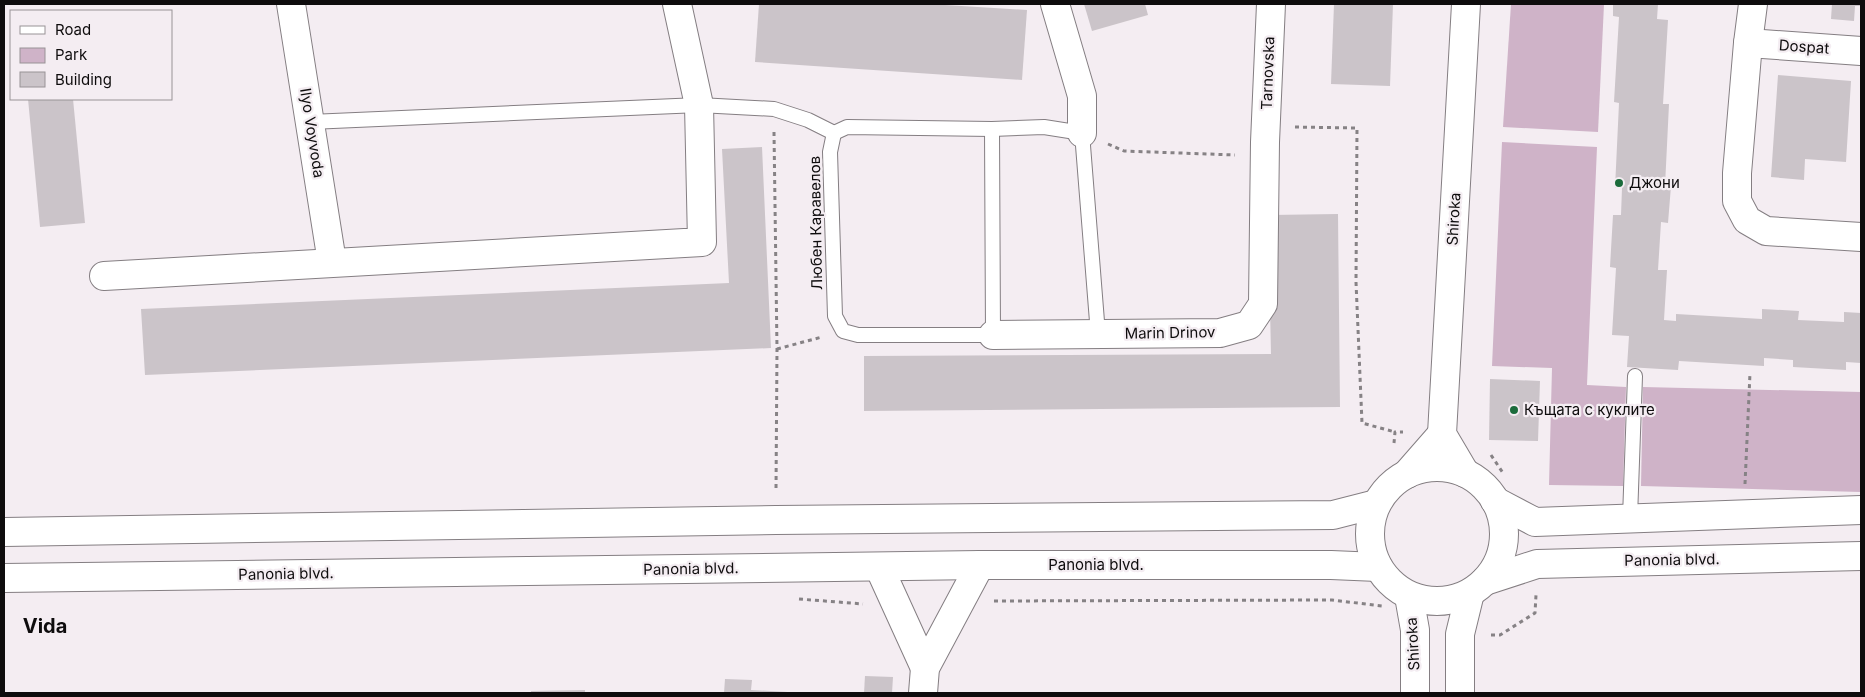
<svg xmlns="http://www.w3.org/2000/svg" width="1865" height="697" viewBox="0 0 1865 697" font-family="Inter,sans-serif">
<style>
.green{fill:#cfb3c8}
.building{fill:#cbc4c9}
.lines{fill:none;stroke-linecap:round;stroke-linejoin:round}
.lane-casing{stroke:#847e82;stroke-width:16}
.street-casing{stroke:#847e82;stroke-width:30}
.secondary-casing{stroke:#847e82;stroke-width:30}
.primary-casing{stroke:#847e82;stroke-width:30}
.path{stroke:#868285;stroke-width:3;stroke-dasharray:4 4;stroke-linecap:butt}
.lane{stroke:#fff;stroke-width:14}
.street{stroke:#fff;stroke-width:28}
.secondary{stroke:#fff;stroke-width:28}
.primary{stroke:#fff;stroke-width:28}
.poi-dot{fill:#1b6b3b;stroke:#f4edf2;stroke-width:2}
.labels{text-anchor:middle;stroke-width:4.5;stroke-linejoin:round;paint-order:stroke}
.street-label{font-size:15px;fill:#0e0c0d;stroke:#f4edf2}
.poi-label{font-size:15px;fill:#0e0c0d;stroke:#f4edf2;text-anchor:start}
.district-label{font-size:20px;font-weight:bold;fill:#0e0c0d;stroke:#f4edf2}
</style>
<rect width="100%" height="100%" fill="#f4edf2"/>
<g class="green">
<polygon points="1511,4 1604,4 1598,132 1503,127"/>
<polygon points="1502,142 1597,147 1587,385 1626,387 1623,486 1549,485 1552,368 1492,366"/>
<polygon points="1643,387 1861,392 1861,492 1641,486"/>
</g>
<g class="building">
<polygon points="759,4 929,4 1027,10 1022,80 755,62"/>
<polygon points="1084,4 1145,4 1148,15 1092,31"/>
<polygon points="1334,4 1393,4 1390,86 1331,84"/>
<polygon points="1613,4 1658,4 1657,19 1668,20 1663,104 1669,104 1665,186 1671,186 1668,223 1661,222 1658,270 1667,270 1664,320 1676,321 1676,314 1762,319 1762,309 1799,311 1798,320 1844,322 1844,312 1861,313 1861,363 1846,362 1846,370 1793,367 1793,360 1764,358 1764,366 1679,361 1678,370 1627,367 1629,336 1612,335 1616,268 1610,267 1613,215 1621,215 1622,188 1615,188 1619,103 1614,102 1619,17 1613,16"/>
<polygon points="1832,4 1861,4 1861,6 1855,6 1854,21 1831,19"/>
<polygon points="1778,75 1851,81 1846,162 1805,159 1804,180 1771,177"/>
<polygon points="28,99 73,99 85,223 40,227"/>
<polygon points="762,147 771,348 145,375 141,309 729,283 722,149"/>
<polygon points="1338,214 1340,407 864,411 864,356 1271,354 1268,215"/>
<polygon points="1490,379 1540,381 1538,441 1489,440"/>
<polygon points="865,676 893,677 892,693 864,693"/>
<polygon points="725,679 752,680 751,690 788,692 788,693 724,693"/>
<polygon points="585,690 585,693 531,693 531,691"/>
</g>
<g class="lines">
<defs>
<g id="lane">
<polyline points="310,122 699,105 774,109 808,120 834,133 830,152 835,316 843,331 858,335 993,335 992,129"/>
<polyline points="834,133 847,127 992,129 1044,127 1082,133 1098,334"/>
<polyline points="1630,518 1635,376"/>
</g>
<g id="street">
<polyline points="291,4 332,262"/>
<polyline points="1055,4 1082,96 1082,133"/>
<polyline points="1753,4 1748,43 1737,173 1737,201 1747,220 1766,231 1861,237"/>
<polyline points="1748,43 1861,51"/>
<polyline points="104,276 702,242 699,105 677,4"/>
<polyline points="993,335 1220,333 1249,325 1263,304 1265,142 1271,4"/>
<polyline points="879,567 925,668"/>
<polyline points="923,693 925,668 980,565"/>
</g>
<g id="secondary">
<polyline points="1465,473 1442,434 1466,4"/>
<polyline points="1407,474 1442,434"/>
<polyline points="1409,596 1415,630 1415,693"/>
<polyline points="1460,693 1460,634 1470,593"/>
</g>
<g id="primary">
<circle cx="1437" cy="534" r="67"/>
<polyline points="1495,501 1535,522 1861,510"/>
<polyline points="4,532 776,520 1333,515 1376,504"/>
<polyline points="4,578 980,565 1331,565 1378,567"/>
<polyline points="1485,581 1537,564 1861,556"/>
</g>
</defs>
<use href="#lane" class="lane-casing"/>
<use href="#street" class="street-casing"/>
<use href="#secondary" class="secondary-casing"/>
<use href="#primary" class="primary-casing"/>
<g class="path">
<polyline points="1295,127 1357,128 1356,282 1362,423 1395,432"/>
<polyline points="774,132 777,349 776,490"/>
<polyline points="1108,144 1124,151 1235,155"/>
<polyline points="777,349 822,337"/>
<polyline points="1394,443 1395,432 1403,432"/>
<polyline points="1491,455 1503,473"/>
<polyline points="1745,484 1750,373"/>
<polyline points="799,599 863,604"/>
<polyline points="994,601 1332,600 1382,606"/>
<polyline points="1491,635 1500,635 1535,613 1536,595"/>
</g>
<use href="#lane" class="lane"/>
<use href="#street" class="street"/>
<use href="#secondary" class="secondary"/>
<use href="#primary" class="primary"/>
</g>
<g class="poi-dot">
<circle cx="1619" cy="183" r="5"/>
<circle cx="1514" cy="410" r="5"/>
</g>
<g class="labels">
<g class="street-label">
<text transform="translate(1804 47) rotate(4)" y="5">Dospat</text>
<text transform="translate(1268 73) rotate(-88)" y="5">Tarnovska</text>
<text transform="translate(312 133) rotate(81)" y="5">Ilyo Voyvoda</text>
<text transform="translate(1454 219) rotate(-87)" y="5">Shiroka</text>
<text transform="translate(816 223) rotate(-91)" y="5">Любен Каравелов</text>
<text transform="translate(1170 333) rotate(-1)" y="5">Marin Drinov</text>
<text transform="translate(1672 560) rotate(-1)" y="5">Panonia blvd.</text>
<text x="1096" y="570">Panonia blvd.</text>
<text transform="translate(691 569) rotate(-1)" y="5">Panonia blvd.</text>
<text transform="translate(286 574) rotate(-1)" y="5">Panonia blvd.</text>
<text transform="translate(1413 644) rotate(-93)" y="5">Shiroka</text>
</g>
<g class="poi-label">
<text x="1629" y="188">Джони</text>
<text x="1524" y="415">Къщата с куклите</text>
</g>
<g class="district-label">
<text x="45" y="633">Vida</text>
</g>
</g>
<rect width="1865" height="697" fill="none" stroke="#0e0c0d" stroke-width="10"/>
<rect x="10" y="10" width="162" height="90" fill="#f4edf2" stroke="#989396"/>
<rect x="20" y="26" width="25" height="8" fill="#ffffff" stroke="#989396"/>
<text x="55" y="35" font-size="15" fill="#0e0c0d">Road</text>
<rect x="20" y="48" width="25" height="15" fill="#cfb3c8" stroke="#989396"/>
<text x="55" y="60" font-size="15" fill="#0e0c0d">Park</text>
<rect x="20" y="72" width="25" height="15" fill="#cbc4c9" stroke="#989396"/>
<text x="55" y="85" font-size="15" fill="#0e0c0d">Building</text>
</svg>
